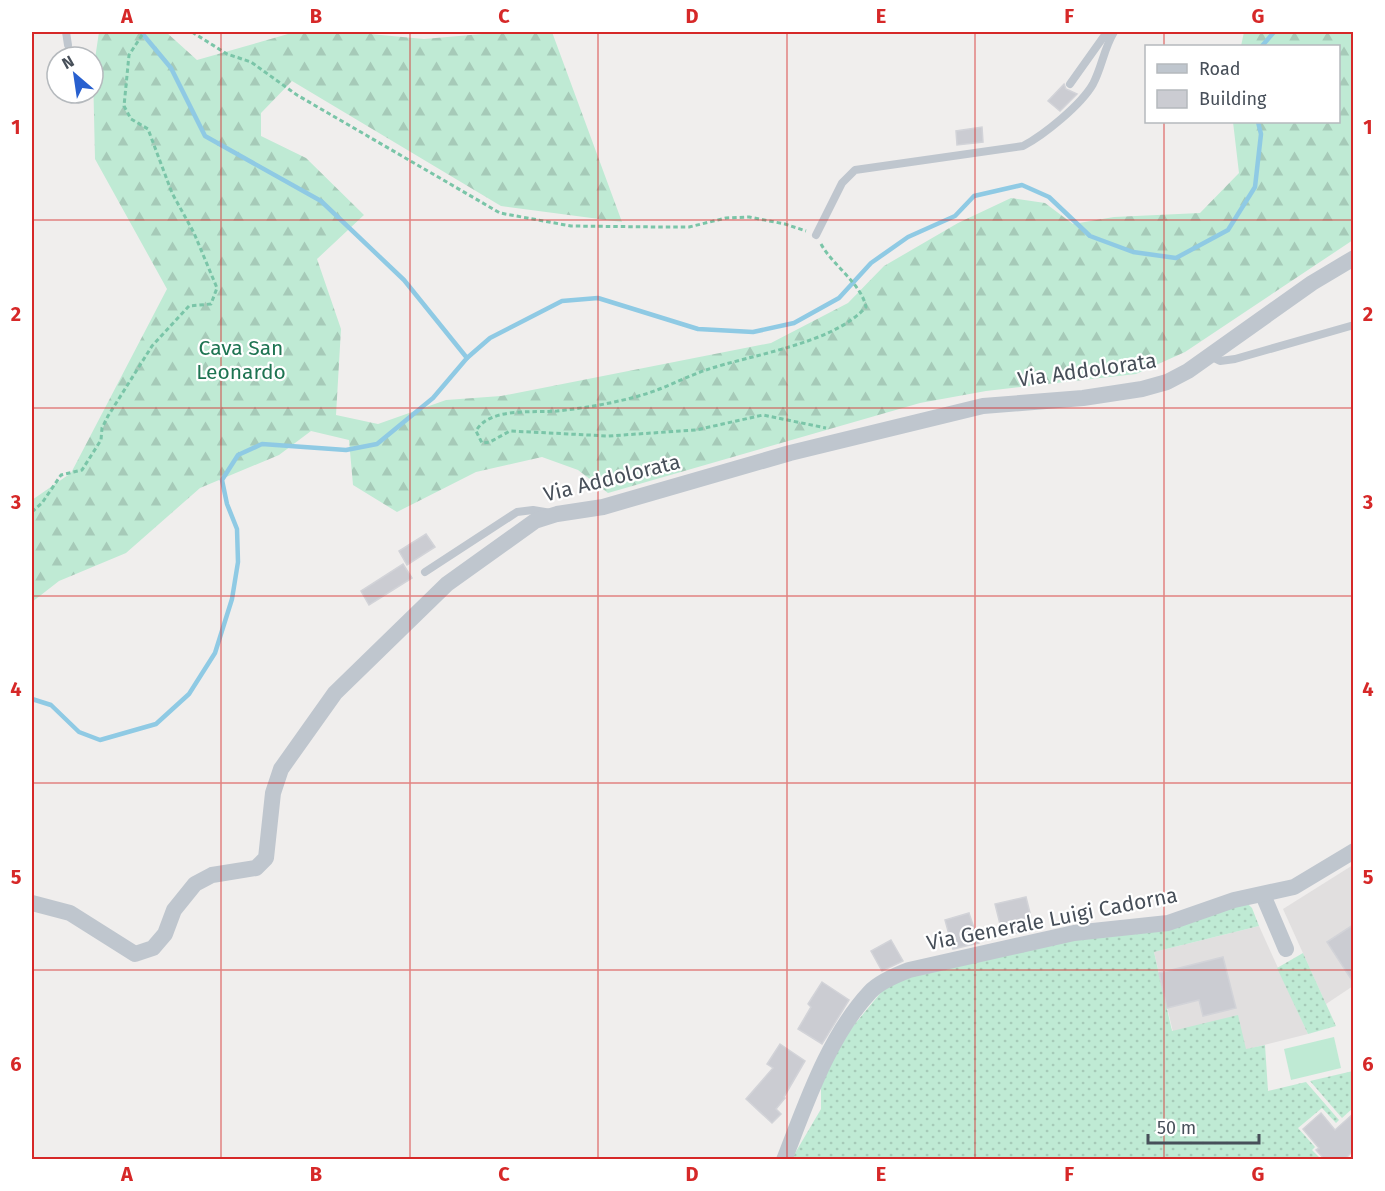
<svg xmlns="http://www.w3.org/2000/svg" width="1385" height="1191" viewBox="0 0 1385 1191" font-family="'Fira Sans',sans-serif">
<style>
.education{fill:#e1dfdf}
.grass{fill:url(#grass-dots)}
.forest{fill:url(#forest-firs)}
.pitch{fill:#bfead4}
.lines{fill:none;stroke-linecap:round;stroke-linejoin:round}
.stream{stroke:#8fcae4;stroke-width:4.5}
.building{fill:#cbccd2;stroke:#d2d3d8;stroke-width:1.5}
.path{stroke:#7ac5a8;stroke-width:3;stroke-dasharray:4.5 3;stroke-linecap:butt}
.service{stroke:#bfc6ce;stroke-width:8}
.minor{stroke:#bfc6ce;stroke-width:16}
.grid{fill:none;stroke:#d62828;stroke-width:1.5;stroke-opacity:0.55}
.labels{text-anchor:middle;stroke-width:4.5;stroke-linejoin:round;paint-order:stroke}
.park-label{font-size:21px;fill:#1e7452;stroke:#fff}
.street-label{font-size:21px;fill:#474f59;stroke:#fff}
.neatline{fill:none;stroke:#d62828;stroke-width:2}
.grid-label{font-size:20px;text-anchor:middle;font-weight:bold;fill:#d62828}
</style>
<defs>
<pattern id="grass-dots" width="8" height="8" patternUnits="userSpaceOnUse" patternTransform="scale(1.5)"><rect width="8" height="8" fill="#bfead4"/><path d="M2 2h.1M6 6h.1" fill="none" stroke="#a6cab8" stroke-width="1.8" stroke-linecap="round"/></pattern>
<pattern id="forest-firs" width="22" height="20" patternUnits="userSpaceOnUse" patternTransform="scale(1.5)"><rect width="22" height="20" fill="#bfead4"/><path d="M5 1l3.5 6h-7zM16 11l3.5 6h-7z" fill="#a6cab8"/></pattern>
</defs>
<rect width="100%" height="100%" fill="#f0eeed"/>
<g class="education">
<polygon points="1353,865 1353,986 1326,1004 1283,909"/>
<polygon points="1259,926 1308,1034 1181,1066 1154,952"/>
</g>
<g class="grass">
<polygon points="1247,903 1252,908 1259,926 1154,952 1172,1031 1238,1015 1246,1049 1265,1045 1268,1091 1306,1082 1339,1120 1336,1123 1322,1108 1298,1128 1315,1147 1312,1150 1321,1159 791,1160 821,1109 821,1086 840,1042 883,990 910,974"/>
<polygon points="1303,953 1336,1026 1308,1034 1277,968"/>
<polygon points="1353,1071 1353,1108 1342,1118 1310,1081"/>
</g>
<polygon class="forest" points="99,32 166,32 197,60 295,32 349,32 424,39 505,32 552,32 622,222 501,206 292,81 261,113 261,136 306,158 364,215 317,259 341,329 336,415 378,424 446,400 501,396 771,343 848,303 884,266 958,223 1011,198 1045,203 1073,224 1114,217 1200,213 1239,173 1233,122 1338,122 1338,46 1241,46 1244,32 1353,32 1353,240 1185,352 1136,374 986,391 920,403 608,493 578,470 542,457 476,472 397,512 353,485 349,440 311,431 279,455 200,488 126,553 59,581 32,602 32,500 71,473 167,289 95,159 93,72"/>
<polygon class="pitch" points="1334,1037 1341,1068 1291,1080 1284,1049"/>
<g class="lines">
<g class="stream">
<polyline points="141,32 171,68 205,136 321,201 404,280 467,358"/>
<polyline points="1262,46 1274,32"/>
<polyline points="32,699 51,705 79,732 100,740 156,724 189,694 215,653 232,599 238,562 237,529 227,504 222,480 238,455 262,444 346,450 377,444 433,398 467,358 490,338 562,301 598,298 698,329 753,332 794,323 839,298 871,263 908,237 955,216 974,196 1022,185 1049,197 1090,236 1133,252 1176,258 1228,230 1255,187 1261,134 1258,122"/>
</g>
</g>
<g class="building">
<polygon points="1064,84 1066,89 1077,94 1060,111 1048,101"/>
<polygon points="982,127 983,142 957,145 956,131"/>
<polygon points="426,534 435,547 407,565 399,551"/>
<polygon points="403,564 412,578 369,605 361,591"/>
<polygon points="1026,897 1034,929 1003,936 995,904"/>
<polygon points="969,913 979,943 953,949 945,920"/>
<polygon points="1353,925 1353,982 1327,942"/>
<polygon points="891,940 903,961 882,971 871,951"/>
<polygon points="1223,957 1236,1008 1203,1016 1199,1000 1167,1008 1159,973"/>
<polygon points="822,982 849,1000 822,1044 798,1029 811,1007 808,1004"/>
<polygon points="780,1044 805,1061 784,1097 785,1098 776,1109 781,1114 772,1123 746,1099 773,1068 767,1064"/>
<polygon points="1321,1113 1335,1130 1353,1114 1353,1151 1344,1160 1325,1160 1316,1150 1319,1148 1303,1129"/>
</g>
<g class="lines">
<g class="path">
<polyline points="192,32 227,54 251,62 297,95 500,213 571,226 659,227 689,227 726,218 749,217 785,224 806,231"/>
<path d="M821 244C833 266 861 283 866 307 833 344 753 354 706 370 685 377 664 389 642 395 615 403 585 408 557 411 533 413 489 407 476 431L482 443 490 442 510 431 608 436 696 430 763 415 826 428"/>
<polyline points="32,512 42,503 61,475 82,470 101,440 102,428 108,416 152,346 189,306 211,304 217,288 194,233 172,193 148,129 131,119 124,106 129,55 144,32"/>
</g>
<g class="service">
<polyline points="66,32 68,45"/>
<polyline points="1070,84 1107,32"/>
<path d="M816 235 842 183 855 170 1023 146C1044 135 1081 105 1093 84 1102 67 1104 48 1114 32"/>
<polyline points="1210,356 1220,361 1235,359 1354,325"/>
<polyline points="425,572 517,512 533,510 551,513"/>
</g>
<g class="minor">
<polyline points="1263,895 1286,949"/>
<polyline points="32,903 70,913 135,954 153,948 165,934 174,910 195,884 212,875 256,868 266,858 273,793 281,769 335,693 447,584 535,521 557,514 603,507 790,453 983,406 1083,398 1142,389 1167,382 1188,371 1312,283 1354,258"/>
<path d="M784 1160C806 1104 828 1037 870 992 879 982 896 975 909 970L1074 933 1168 923 1234 900 1294 887 1354 851"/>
</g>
</g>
<path class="grid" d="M221 32V1160M410 32V1160M598 32V1160M787 32V1160M975 32V1160M1164 32V46M1164 122V1160M32 220H1354M32 408H1354M32 596H1354M32 783H1354M32 970H1354"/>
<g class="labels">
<g class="park-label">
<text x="241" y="355">Cava San<tspan x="241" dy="24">Leonardo</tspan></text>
</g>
<g class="street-label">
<text transform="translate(1087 370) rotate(-8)" y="7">Via Addolorata</text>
<text transform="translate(612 478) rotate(-14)" y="7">Via Addolorata</text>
<text transform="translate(1052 919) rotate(-11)" y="7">Via Generale Luigi Cadorna</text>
</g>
</g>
<rect width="1385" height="1191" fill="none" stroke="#ffffff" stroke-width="66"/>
<rect x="1145" y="45" width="195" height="78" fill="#ffffff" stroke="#b5b9bd" stroke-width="1.5"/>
<rect x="1157" y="64" width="30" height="9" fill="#bfc6ce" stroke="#b5b9bd" stroke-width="1.5"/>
<text x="1199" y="75" font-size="18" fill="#474f59">Road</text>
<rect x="1157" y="90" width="30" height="18" fill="#cbccd2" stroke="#b5b9bd" stroke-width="1.5"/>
<text x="1199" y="105" font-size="18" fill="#474f59">Building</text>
<g transform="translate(75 75) rotate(331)"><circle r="28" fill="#ffffff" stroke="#b5b9bd" stroke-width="1.5"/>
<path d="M0-4.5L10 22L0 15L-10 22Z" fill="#2860cf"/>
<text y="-9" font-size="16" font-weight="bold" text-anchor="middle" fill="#474f59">N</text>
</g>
<path d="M1148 1134v9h111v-9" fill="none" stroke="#474f59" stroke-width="3"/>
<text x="1157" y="1134" font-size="18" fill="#474f59" stroke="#ffffff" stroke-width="4.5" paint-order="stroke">50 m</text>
<rect x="33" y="33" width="1319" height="1125" class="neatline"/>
<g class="grid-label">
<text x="127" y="23">A</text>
<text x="316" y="23">B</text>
<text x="504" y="23">C</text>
<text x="692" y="23">D</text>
<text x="881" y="23">E</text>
<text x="1069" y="23">F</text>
<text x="1258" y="23">G</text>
<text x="16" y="134">1</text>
<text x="1368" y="134">1</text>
<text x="16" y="321">2</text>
<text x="1368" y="321">2</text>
<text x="16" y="509">3</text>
<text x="1368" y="509">3</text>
<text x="16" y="696">4</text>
<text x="1368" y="696">4</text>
<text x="16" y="884">5</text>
<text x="1368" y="884">5</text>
<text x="16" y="1071">6</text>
<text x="1368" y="1071">6</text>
<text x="127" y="1181">A</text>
<text x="316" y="1181">B</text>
<text x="504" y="1181">C</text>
<text x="692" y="1181">D</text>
<text x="881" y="1181">E</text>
<text x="1069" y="1181">F</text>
<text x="1258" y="1181">G</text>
</g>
</svg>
